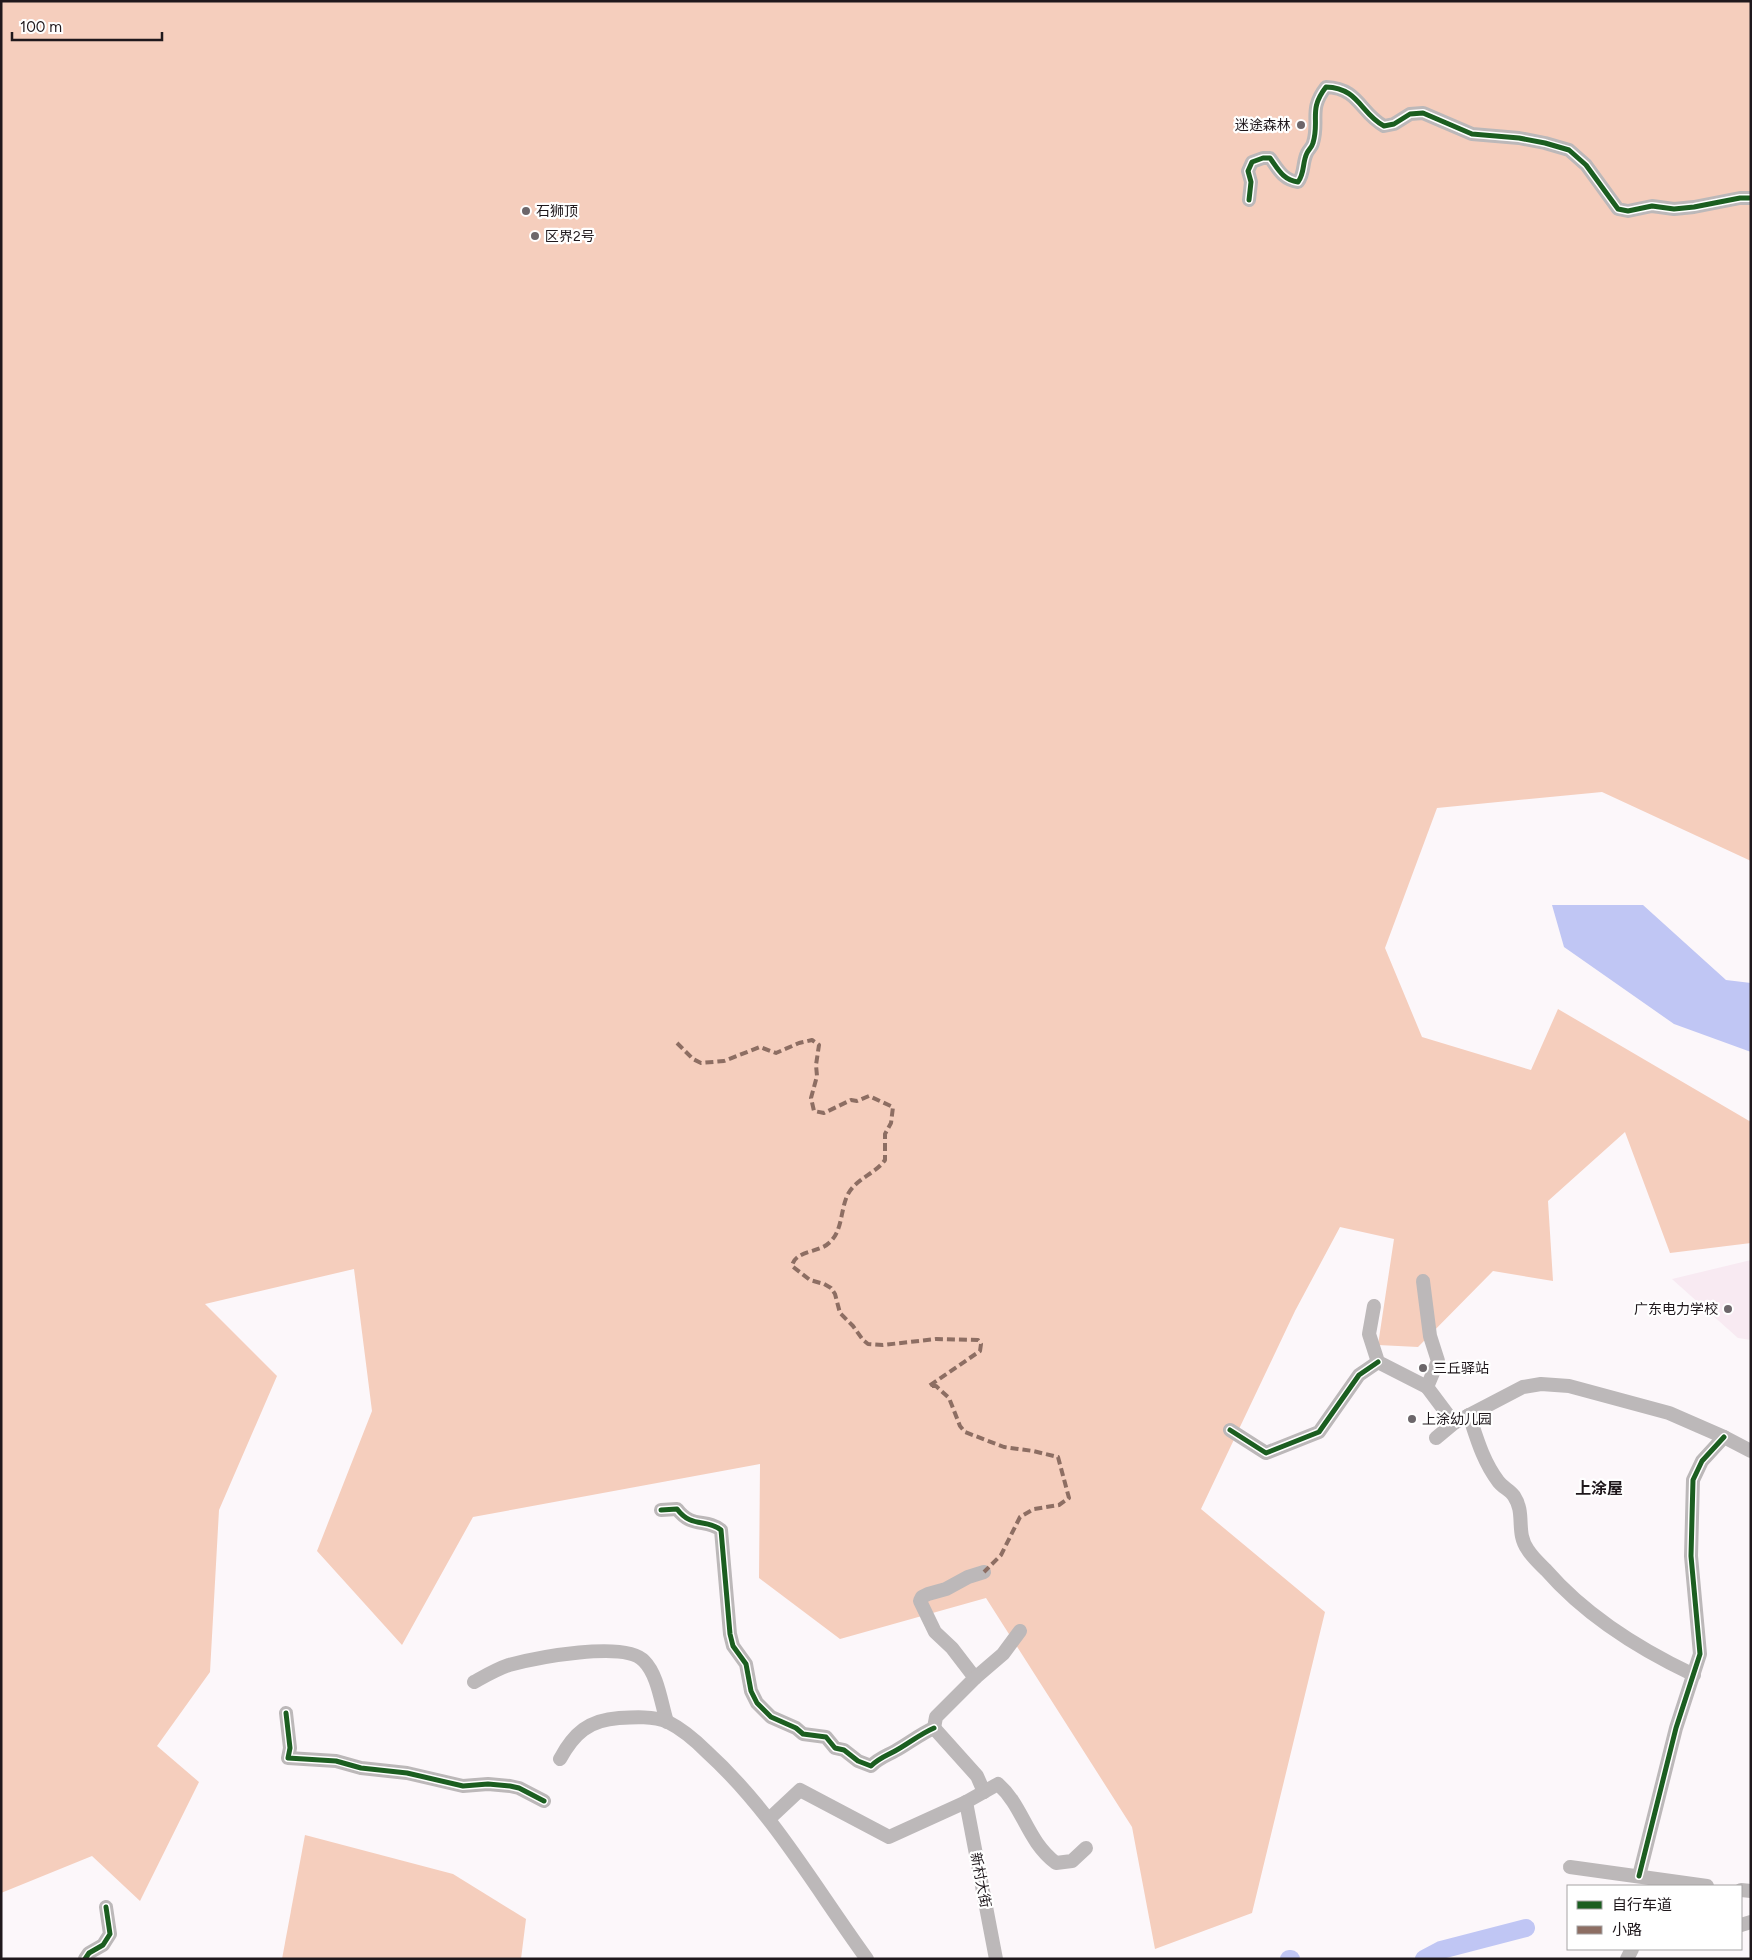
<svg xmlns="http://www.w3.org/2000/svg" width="1752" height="1960" viewBox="0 0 1752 1960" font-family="Figtree,'Noto Sans SC',sans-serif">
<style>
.built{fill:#f8eaf2}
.forest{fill:#f5cebd}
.water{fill:#c0c6f4}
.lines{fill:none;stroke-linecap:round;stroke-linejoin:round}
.river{stroke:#c0c6f4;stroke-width:18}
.minor{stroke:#bcb8b9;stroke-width:14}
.quiet{stroke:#8d6e63;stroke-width:4;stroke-dasharray:8 4;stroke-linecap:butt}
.cycleway-casing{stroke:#fff;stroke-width:8}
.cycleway{stroke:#1b5e20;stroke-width:5}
.poi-dot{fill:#6c666a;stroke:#fff;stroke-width:2}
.labels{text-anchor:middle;stroke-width:4.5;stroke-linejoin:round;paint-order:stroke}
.poi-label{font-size:14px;fill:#1f181c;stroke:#fff;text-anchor:start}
.street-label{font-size:14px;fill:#1f181c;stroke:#fff}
.quarter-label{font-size:16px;font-weight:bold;fill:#1f181c;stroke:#fff}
</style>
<rect width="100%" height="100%" fill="#fcf7fa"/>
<polygon class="built" points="1751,1260 1751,1340 1738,1338 1672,1279"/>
<g class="forest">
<polygon points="1,1 1751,1 1751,861 1602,792 1437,808 1385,948 1422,1037 1531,1070 1558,1009 1751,1122 1751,1243 1670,1253 1625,1132 1548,1201 1553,1281 1493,1271 1418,1347 1378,1345 1394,1239 1340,1227 1295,1311 1201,1509 1325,1612 1252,1913 1155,1949 1132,1827 986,1598 840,1639 759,1578 760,1464 473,1517 402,1645 317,1551 372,1411 354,1269 205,1304 277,1376 219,1510 210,1672 157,1746 199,1782 140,1901 92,1856 1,1893"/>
<polygon points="305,1835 453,1874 526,1919 521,1959 282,1959"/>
</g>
<polygon class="water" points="1552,905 1643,905 1726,980 1751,983 1751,1052 1674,1024 1564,947"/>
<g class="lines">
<g class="river">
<polyline points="1289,1959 1291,1959"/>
<polyline points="1424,1959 1441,1950 1526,1928"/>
</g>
<g class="minor">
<path d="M1249 200 1251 182 1248 171 1252 162 1263 158H1270C1278 169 1283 180 1298 182 1305 173 1302 163 1307 153 1309 149 1312 147 1313 143 1320 120 1308 110 1326 87 1359 88 1360 113 1384 126L1394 124 1410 114 1423 113 1472 134 1519 138 1545 143 1569 150 1586 165 1618 209 1628 211 1652 206 1674 209 1694 207 1740 198H1751"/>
<polyline points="1423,1281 1430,1336 1438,1361 1427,1387 1454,1423"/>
<polyline points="1374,1306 1369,1334 1378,1362 1427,1387"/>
<path d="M1469 1415C1477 1439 1483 1461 1498 1481 1502 1487 1510 1490 1514 1496 1526 1514 1515 1532 1528 1550 1533 1558 1540 1564 1546 1570 1586 1616 1639 1649 1694 1675"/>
<polyline points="1230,1430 1266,1453 1319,1432 1359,1375 1378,1362"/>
<polyline points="1436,1438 1454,1423 1523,1387 1541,1384 1569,1386 1669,1413 1724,1437 1751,1451"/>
<path d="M661 1510 677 1509C692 1529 706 1518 721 1530L730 1634 733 1646 746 1664 751 1691 757 1703 771 1717 796 1728 803 1734 826 1737 835 1748 844 1750 858 1761 871 1766C879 1758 886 1756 895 1751 908 1744 920 1734 934 1728"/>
<polyline points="975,1678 952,1648 935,1632 920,1601 922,1597 928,1594 946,1589 968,1577 984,1572"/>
<path d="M474 1682C485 1676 497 1669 509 1665 535 1658 625 1640 644 1661 658 1675 661 1703 667 1722"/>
<polyline points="286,1713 290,1748 288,1758 336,1761 361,1768 407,1773 463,1786 488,1784 510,1786 519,1788 544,1801"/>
<polyline points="934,1728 936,1717 975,1678 1003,1654 1020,1631"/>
<polyline points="934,1728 977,1776 984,1792"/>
<path d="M560 1759C574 1733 589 1720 619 1718 635 1717 653 1716 668 1722 682 1729 696 1741 707 1752 772 1811 816 1889 867 1959"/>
<polyline points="966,1802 996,1959"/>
<path d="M769 1819 800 1790 889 1837 966 1802 998 1784C1024 1807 1026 1840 1056 1863L1072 1861 1086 1848"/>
<polyline points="1570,1867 1707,1886"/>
<polyline points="1639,1876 1676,1728 1700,1654 1691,1556 1693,1480 1702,1461 1724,1437"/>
<polyline points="1741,1890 1751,1891"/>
<polyline points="1741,1925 1751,1922"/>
<polyline points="85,1959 89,1953 103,1945 110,1934 106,1907"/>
<polyline points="1627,1959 1632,1949"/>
</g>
<path class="quiet" d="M677 1043 693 1059 701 1063 724 1061 760 1047 776 1053 799 1043 812 1040 819 1045 816 1065 817 1076 811 1098 814 1111 824 1113 851 1100 857 1101 869 1096 893 1107 891 1123 885 1134V1160C875 1174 857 1178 848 1194 840 1210 843 1231 829 1243 819 1253 795 1250 792 1266L810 1280 824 1284 831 1288 835 1294 840 1313 853 1326 863 1340 868 1344 883 1345 936 1339 978 1340 981 1344 980 1351 929 1386H936L949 1398 960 1426 965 1432 1004 1447 1033 1451 1058 1457 1069 1498 1059 1505 1034 1509 1020 1517 1001 1555 984 1572"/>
<defs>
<g id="cycleway">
<path d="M1249 200 1251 182 1248 171 1252 162 1263 158H1270C1278 169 1283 180 1298 182 1305 173 1302 163 1307 153 1309 149 1312 147 1313 143 1320 120 1308 110 1326 87 1359 88 1360 113 1384 126L1394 124 1410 114 1423 113 1472 134 1519 138 1545 143 1569 150 1586 165 1618 209 1628 211 1652 206 1674 209 1694 207 1740 198H1751"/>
<polyline points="1230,1430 1266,1453 1319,1432 1359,1375 1378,1362"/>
<path d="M661 1510 677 1509C692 1529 706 1518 721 1530L730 1634 733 1646 746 1664 751 1691 757 1703 771 1717 796 1728 803 1734 826 1737 835 1748 844 1750 858 1761 871 1766C879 1758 886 1756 895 1751 908 1744 920 1734 934 1728"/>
<polyline points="286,1713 290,1748 288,1758 336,1761 361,1768 407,1773 463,1786 488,1784 510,1786 519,1788 544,1801"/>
<polyline points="1639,1876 1676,1728 1700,1654 1691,1556 1693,1480 1702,1461 1724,1437"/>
<polyline points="85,1959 89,1953 103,1945 110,1934 106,1907"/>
</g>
</defs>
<use href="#cycleway" class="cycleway-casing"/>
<use href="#cycleway" class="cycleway"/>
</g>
<g class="poi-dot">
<circle cx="1301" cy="125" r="5"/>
<circle cx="526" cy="211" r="5"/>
<circle cx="535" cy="236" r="5"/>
<circle cx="1728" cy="1309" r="5"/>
<circle cx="1423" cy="1368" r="5"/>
<circle cx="1412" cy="1419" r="5"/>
</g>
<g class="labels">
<g class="poi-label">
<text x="1291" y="130" text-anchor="end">迷途森林</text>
<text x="536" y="216">石狮顶</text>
<text x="545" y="241">区界2号</text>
<text x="1718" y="1314" text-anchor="end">广东电力学校</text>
<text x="1433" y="1373">三丘驿站</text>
<text x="1422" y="1424">上涂幼儿园</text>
</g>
<g class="street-label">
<text transform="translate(981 1880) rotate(79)" y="5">新村大街</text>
</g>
<g class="quarter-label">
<text x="1599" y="1494">上涂屋</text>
</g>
</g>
<rect width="1752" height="1960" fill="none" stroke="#1f181c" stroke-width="5"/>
<rect x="1567" y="1885" width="175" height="65" fill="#ffffff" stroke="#a5a3a4"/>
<rect x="1577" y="1901" width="25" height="8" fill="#1b5e20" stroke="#a5a3a4"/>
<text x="1612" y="1910" font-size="15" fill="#1f181c">自行车道</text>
<rect x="1577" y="1926" width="25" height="8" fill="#8d6e63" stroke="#a5a3a4"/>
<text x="1612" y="1935" font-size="15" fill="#1f181c">小路</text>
<path d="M12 32v8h150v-8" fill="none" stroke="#1f181c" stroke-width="2.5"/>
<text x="20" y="32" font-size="15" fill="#1f181c" stroke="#ffffff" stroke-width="4" paint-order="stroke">100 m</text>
</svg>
